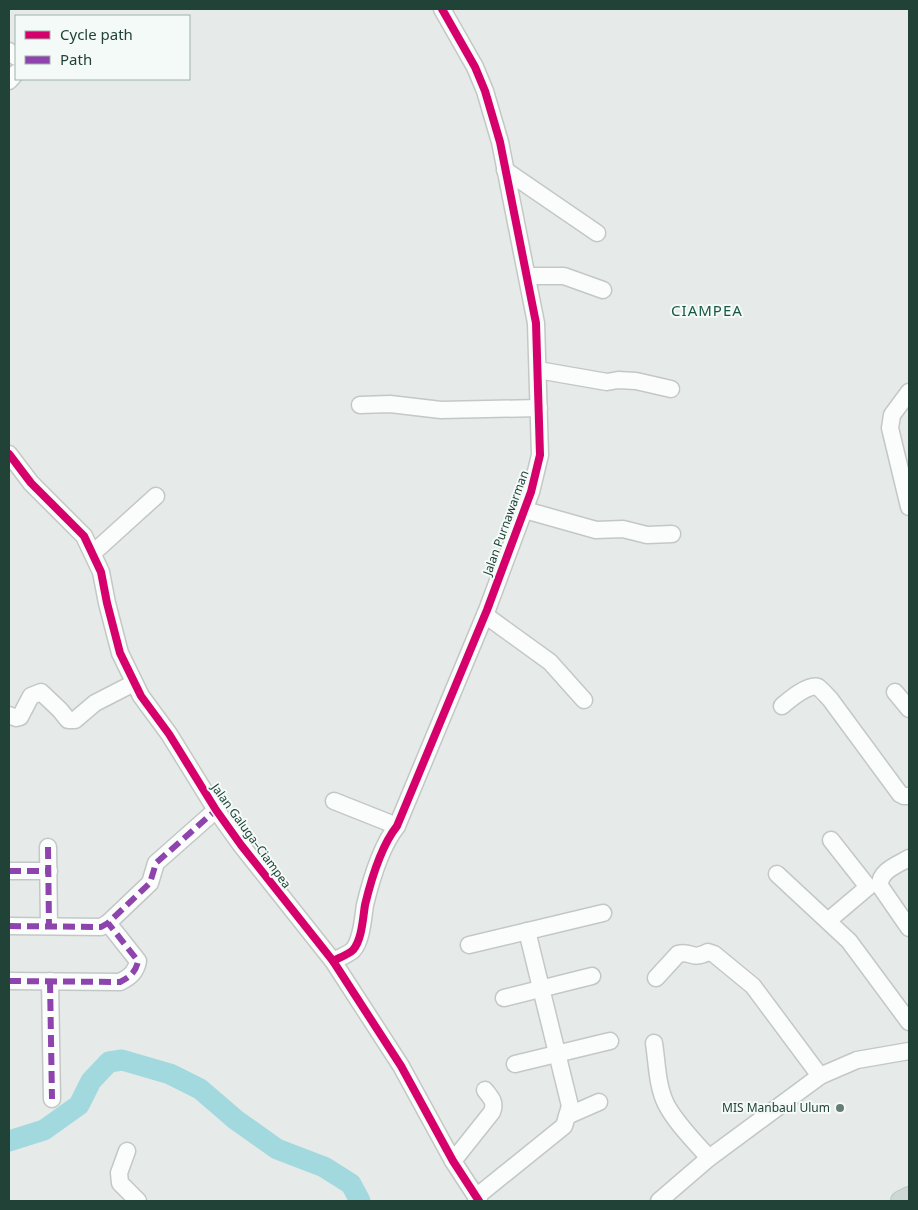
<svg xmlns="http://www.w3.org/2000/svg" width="918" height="1210" viewBox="0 0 918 1210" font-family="'Noto Sans',sans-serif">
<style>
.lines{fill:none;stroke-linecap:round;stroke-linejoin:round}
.river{stroke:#a1d9de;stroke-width:21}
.minor-casing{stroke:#c3c8c6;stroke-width:19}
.major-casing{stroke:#bdc7c4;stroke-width:22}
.minor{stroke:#fbfcfc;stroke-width:16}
.major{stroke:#cdd7d4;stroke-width:20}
.quiet{stroke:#8e44ad;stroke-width:6;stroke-dasharray:12 6;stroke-linecap:butt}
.cycleway-casing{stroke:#f4faf7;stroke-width:11}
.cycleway{stroke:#d6006c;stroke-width:8}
.poi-dot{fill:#657d75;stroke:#f4faf7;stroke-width:2}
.labels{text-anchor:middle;stroke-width:4;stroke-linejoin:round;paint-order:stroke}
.street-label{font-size:12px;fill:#204237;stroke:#f4faf7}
.poi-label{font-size:12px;fill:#204237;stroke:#f4faf7;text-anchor:end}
.quarter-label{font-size:15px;letter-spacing:1px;fill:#195745;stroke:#f4faf7}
</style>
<rect width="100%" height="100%" fill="#e6ebe9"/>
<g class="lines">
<polyline class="river" points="9,1141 44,1130 79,1105 91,1081 109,1062 122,1060 170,1074 200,1089 236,1120 277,1149 324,1167 351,1184 360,1201"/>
<defs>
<g id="minor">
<polyline points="9,51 16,57"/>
<polyline points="9,81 16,73"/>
<polyline points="505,170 597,233"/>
<polyline points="527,276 564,276 603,290"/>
<polyline points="538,370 607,382 618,380 636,381 671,389"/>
<polyline points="909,392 892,415 890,428 909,507"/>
<polyline points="360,405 390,404 441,410 539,408"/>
<polyline points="9,454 31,483 84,536 101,572 107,603 120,653 141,696 169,734 216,810 241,845 333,961 401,1066 453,1161 479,1201"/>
<polyline points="525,510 596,530 623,529 647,535 672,534"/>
<polyline points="93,553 156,496"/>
<polyline points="485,615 550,662 584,700"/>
<polyline points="895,692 909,709"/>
<path d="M782 706C789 700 809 683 818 687 822 690 826 695 830 699L900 794 904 796H909"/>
<polyline points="9,715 16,718 20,717 31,696 41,692 60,710 68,720 75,720 95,703 134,683"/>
<polyline points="334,801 397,826"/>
<polyline points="48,847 49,926"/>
<path d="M909 858C897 865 879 871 880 886L909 928"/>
<polyline points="9,871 49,871"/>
<polyline points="777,874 849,941 909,1022"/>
<polyline points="829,920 868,887 831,840"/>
<polyline points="9,926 101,927 108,923 150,883 156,863 216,810"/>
<polyline points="469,945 603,913"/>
<path d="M333 961C339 958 349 954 353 950 362 940 363 917 365 905 371 880 382 845 397 826L487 610 531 492 540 455 536 323 500 142 485 91 475 67 442 9"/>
<path d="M656 978 678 954C692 950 690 961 708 952L714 954 753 986 820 1076"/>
<path d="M9 981 120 982C130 977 136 972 138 961L108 923"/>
<polyline points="50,981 52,1099"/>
<polyline points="504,998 592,976"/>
<path d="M654 1043C657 1062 657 1086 666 1104 675 1122 695 1142 709 1158"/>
<polyline points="515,1064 610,1041"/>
<polyline points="567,1116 599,1102"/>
<polyline points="127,1151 119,1173 120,1183 138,1201"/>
<path d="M453 1161 492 1112C496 1102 491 1098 485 1090"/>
<polyline points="476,1197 564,1126 570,1106 527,931"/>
<polyline points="659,1201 709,1158 820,1076 857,1060 909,1051"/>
</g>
<polyline id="major" points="901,1201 909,1197"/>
</defs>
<use href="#minor" class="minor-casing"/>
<use href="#major" class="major-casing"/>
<use href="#minor" class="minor"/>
<use href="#major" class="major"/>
<g class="quiet">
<polyline points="48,847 49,926"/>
<polyline points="9,871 49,871"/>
<polyline points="9,926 101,927 108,923 150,883 156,863 216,810"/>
<path d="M9 981 120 982C130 977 136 972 138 961L108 923"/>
<polyline points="50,981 52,1099"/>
</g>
<defs>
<g id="cycleway">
<polyline points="9,454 31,483 84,536 101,572 107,603 120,653 141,696 169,734 216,810 241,845 333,961 401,1066 453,1161 479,1201"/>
<path d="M333 961C339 958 349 954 353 950 362 940 363 917 365 905 371 880 382 845 397 826L487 610 531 492 540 455 536 323 500 142 485 91 475 67 442 9"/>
</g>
</defs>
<use href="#cycleway" class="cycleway-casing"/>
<use href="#cycleway" class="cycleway"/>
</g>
<circle class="poi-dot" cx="840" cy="1108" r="5"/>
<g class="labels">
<g class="street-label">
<text transform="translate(506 523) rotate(-70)" y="4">Jalan Purnawarman</text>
<text transform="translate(251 836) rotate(54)" y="4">Jalan Galuga–Ciampea</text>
</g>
<g class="poi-label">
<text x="830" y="1112">MIS Manbaul Ulum</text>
</g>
<g class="quarter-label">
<text x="707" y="316">CIAMPEA</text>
</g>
</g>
<rect width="918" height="1210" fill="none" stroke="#204237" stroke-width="20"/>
<rect x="15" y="15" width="175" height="65" fill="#f4faf7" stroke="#9fb0aa"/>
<rect x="25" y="31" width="25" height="8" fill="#d6006c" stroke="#9fb0aa"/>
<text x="60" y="40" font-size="15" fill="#204237">Cycle path</text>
<rect x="25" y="56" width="25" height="8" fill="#8e44ad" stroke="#9fb0aa"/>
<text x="60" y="65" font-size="15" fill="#204237">Path</text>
</svg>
